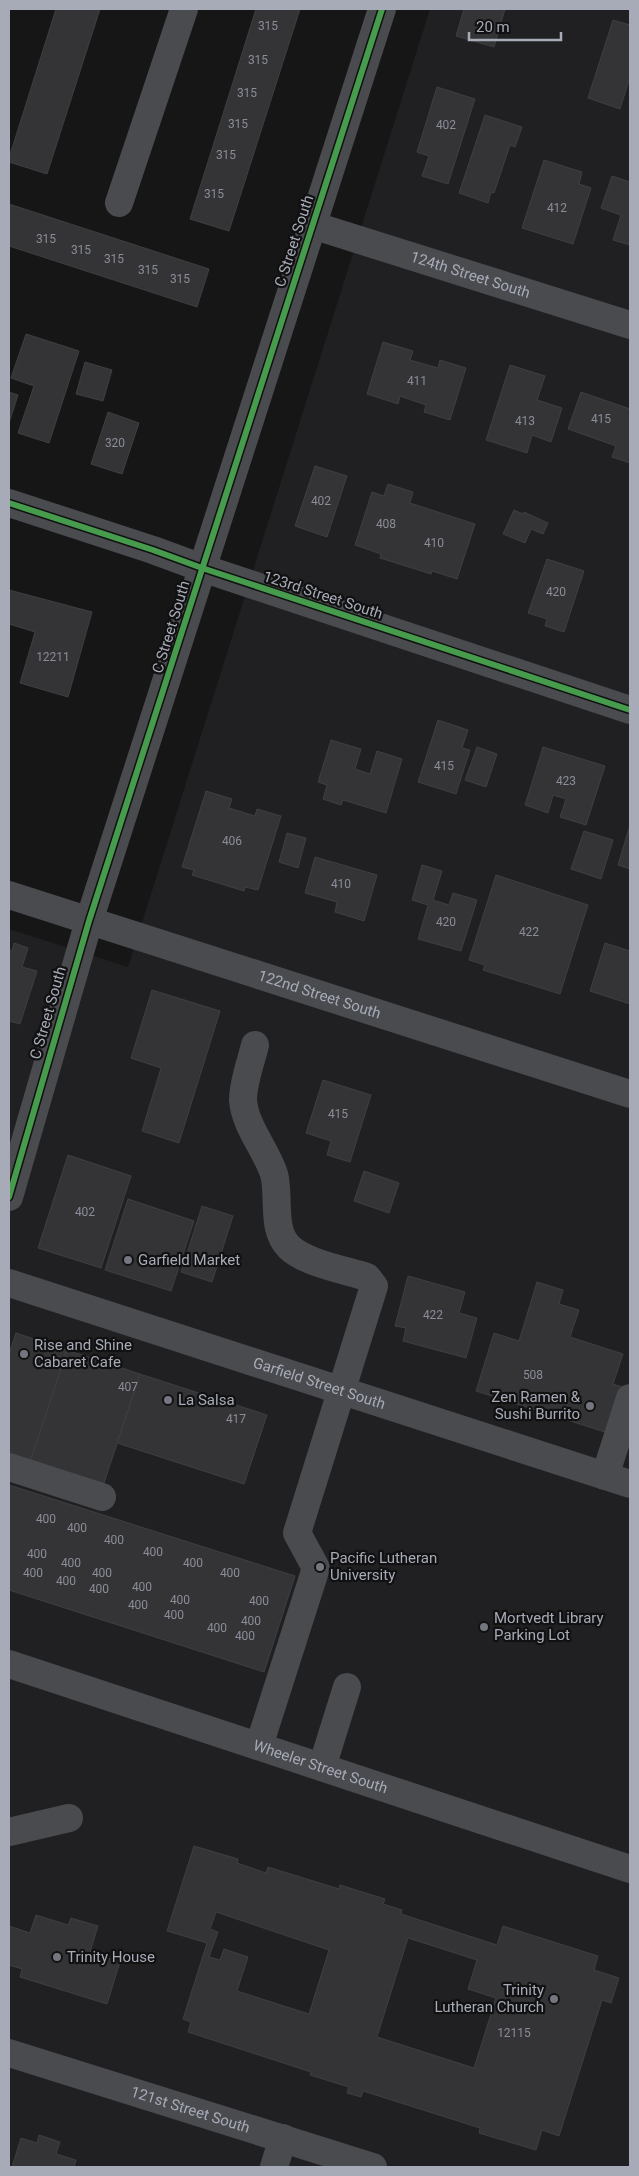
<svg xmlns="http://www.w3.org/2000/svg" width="639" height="2176" viewBox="0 0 639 2176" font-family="Roboto,sans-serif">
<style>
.built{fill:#202022}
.building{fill:#343436;stroke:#3f3f42;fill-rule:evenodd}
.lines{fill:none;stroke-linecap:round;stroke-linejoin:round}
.minor{stroke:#4a4b4f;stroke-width:28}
.cycleway-casing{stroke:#111112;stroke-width:9}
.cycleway{stroke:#469c4c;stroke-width:6}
.poi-dot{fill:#74777f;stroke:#111112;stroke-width:2}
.labels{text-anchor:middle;stroke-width:4.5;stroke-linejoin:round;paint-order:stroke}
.number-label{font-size:12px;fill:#8a8d98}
.street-label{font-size:15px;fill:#a7abb8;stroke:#111112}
.poi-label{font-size:15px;fill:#a7abb8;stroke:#111112;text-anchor:start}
</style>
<rect width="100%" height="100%" fill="#161616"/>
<polygon class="built" points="430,9 630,9 630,2167 9,2167 9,929 128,967"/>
<g class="building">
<polygon points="56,9 100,9 47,174 9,162 9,158"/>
<polygon points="256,9 300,9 229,231 190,219"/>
<polygon points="464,9 505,9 494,47 456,36"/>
<polygon points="613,20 630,25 630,77 620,109 588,98"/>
<polygon points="437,87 475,99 448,184 422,176 429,156 417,152"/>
<polygon points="485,115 522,127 515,147 510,145 494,193 491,192 488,203 459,193"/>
<polygon points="544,160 582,172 579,184 591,188 573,244 522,228"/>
<polygon points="612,176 630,182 630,245 613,240 621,215 601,208"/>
<polygon points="9,204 209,269 197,307 9,246"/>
<polygon points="26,334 79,351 49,443 18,433 34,386 11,378"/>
<polygon points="383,342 413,351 410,360 438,368 440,360 466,368 450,420 424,412 426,405 400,396 398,404 367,394"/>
<polygon points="85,362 112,370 103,401 76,394"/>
<polygon points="510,365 545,376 537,400 562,408 551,442 532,435 527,453 486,440"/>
<polygon points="9,392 18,395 9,423"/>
<polygon points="581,392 630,409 630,463 612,457 616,446 568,429"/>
<polygon points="108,412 139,423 122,474 91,464"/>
<polygon points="315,466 347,476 327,537 295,526"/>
<polygon points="388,484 413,492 410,503 475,524 457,579 432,571 431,574 380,558 381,554 355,545 372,492 384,496"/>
<polygon points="514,510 523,514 524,512 548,523 543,534 531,529 525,543 503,534"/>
<polygon points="547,559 584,571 564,632 545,626 547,619 528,613"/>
<polygon points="9,590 92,612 68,697 20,683 35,632 9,624"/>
<polygon points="438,720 468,730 462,748 470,750 456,794 418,782"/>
<polygon points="331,740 361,749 355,769 370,774 377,751 402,759 386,813 343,800 341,805 323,799 327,785 318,782"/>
<polygon points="477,747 497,754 486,787 465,780"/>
<polygon points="543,747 605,766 586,825 560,817 566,799 553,795 548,813 525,805"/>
<polygon points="206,791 232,799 229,808 255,816 257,809 281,816 258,890 245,887 244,891 192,875 194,870 182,867"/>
<polygon points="630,825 630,869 618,865"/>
<polygon points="584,831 613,840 601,879 571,869"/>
<polygon points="287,833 306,838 298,868 279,862"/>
<polygon points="315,857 377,875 364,921 335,912 337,902 305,893"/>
<polygon points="422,865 442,871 433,900 449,905 453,893 477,900 461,951 418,939 428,905 412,900"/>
<polygon points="496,875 588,905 560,994 483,970 485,965 469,960"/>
<polygon points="14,943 28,948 22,967 37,971 20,1024 9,1021 9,950 12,951"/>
<polygon points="605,943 630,951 630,1004 590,991"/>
<polygon points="152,990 220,1011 179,1143 142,1131 161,1068 131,1058"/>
<polygon points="323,1080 371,1095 350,1162 327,1155 331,1141 306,1133"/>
<polygon points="68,1155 131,1176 101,1268 38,1248"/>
<polygon points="364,1171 399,1183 389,1213 354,1201"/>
<polygon points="128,1199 194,1221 171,1291 105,1270"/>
<polygon points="202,1206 233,1216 212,1282 181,1272"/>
<polygon points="408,1276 465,1292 459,1313 477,1318 466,1358 403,1341 406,1328 395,1326"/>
<polygon points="537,1282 563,1290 559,1304 579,1310 570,1337 623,1354 613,1384 623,1387 608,1433 476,1391 494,1333 519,1341"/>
<polygon points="16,1333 67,1350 28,1468 9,1462 9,1354"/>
<polygon points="67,1350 140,1374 101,1492 28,1468"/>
<polygon points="140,1374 267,1415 244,1484 117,1443"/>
<polygon points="9,1485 295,1576 264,1672 9,1590"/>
<path d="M194 1846 238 1859 237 1863 266 1873 268 1867 339 1889 340 1885 385 1899 383 1904 402 1910 401 1914 497 1945 503 1926 598 1956 594 1970 619 1978 611 2003 602 2000 559 2136 542 2130 536 2150 479 2133 480 2128 363 2091 361 2097 347 2093 349 2087 310 2075 311 2072 188 2032 191 2022 183 2019 207 1943 167 1931ZM216 1912 329 1950 309 2014 237 1991 248 1957 224 1949 220 1960 209 1957 218 1932 210 1929ZM408 1938 477 1960 468 1989 496 1998 474 2068 377 2037Z"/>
<polygon points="36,1915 68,1925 71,1918 98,1926 90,1952 120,1962 107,2004 20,1977 22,1969 9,1965 9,1926 30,1933"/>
<polygon points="39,2135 60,2142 56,2154 76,2160 74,2167 12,2167 21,2138 37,2143"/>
</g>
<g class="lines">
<g class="minor">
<polyline points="119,203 184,9"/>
<path id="s1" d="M312 225 630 325"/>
<polyline points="9,503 153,550 202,568 630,710"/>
<path id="s2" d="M9 895 630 1094"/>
<path d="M255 1045C251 1062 243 1082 243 1100 245 1127 266 1149 274 1174 280 1196 271 1230 289 1247 305 1263 345 1270 367 1277L374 1286 297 1533 316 1568 259 1746"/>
<polyline points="9,1197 89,921 382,9"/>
<path id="s3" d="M9 1283 630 1484"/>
<polyline points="9,1467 102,1497"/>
<polyline points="605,1476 630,1398"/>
<path id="s4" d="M9 1664 630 1869"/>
<polyline points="322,1767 347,1687"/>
<polyline points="9,1832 69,1818"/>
<path id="s5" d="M9 2053 373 2167"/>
<polyline points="274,2167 283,2138"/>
</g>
<defs>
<g id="cycleway">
<polyline points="9,503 153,550 202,568 630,710"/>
<polyline points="9,1197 89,921 382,9"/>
</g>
</defs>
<use href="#cycleway" class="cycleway-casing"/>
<use href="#cycleway" class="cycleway"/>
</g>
<g class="poi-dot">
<circle cx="128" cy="1260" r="5"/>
<circle cx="24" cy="1354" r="5"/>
<circle cx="168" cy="1400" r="5"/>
<circle cx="590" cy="1406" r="5"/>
<circle cx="320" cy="1567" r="5"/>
<circle cx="484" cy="1627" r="5"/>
<circle cx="57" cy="1957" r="5"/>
<circle cx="554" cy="1999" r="5"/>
</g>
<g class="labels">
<g class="number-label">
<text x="268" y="30">315</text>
<text x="258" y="64">315</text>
<text x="247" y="97">315</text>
<text x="238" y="128">315</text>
<text x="446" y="129">402</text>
<text x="226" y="159">315</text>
<text x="214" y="198">315</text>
<text x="557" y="212">412</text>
<text x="46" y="243">315</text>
<text x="81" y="254">315</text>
<text x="114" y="263">315</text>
<text x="148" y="274">315</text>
<text x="180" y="283">315</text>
<text x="417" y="385">411</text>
<text x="601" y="423">415</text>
<text x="525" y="425">413</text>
<text x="115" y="447">320</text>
<text x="321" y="505">402</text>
<text x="386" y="528">408</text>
<text x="434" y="547">410</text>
<text x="556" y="596">420</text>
<text x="53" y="661">12211</text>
<text x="444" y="770">415</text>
<text x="566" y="785">423</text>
<text x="232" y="845">406</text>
<text x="341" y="888">410</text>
<text x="446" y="926">420</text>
<text x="529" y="936">422</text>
<text x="338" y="1118">415</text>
<text x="85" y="1216">402</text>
<text x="433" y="1319">422</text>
<text x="533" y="1379">508</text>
<text x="128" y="1391">407</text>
<text x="236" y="1423">417</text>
<text x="46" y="1523">400</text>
<text x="77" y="1532">400</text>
<text x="114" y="1544">400</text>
<text x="153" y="1556">400</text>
<text x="37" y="1558">400</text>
<text x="71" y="1567">400</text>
<text x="193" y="1567">400</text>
<text x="33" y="1577">400</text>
<text x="102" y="1577">400</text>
<text x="230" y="1577">400</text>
<text x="66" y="1585">400</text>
<text x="142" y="1591">400</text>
<text x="99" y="1593">400</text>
<text x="180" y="1604">400</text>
<text x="259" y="1605">400</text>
<text x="138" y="1609">400</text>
<text x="174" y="1619">400</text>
<text x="251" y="1625">400</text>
<text x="217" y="1632">400</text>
<text x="245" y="1640">400</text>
<text x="514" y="2037">12115</text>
</g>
<g class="street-label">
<text transform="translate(294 241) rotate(-72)" y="5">C Street South</text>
<text dy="5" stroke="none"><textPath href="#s1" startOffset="166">124th Street South</textPath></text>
<text transform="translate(323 595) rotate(18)" y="5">123rd Street South</text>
<text transform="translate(171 627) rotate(-73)" y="5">C Street South</text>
<text dy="5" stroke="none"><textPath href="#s2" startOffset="326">122nd Street South</textPath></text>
<text transform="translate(48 1013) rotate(-74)" y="5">C Street South</text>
<text dy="5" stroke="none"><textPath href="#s3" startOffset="326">Garfield Street South</textPath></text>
<text dy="5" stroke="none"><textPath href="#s4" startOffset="328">Wheeler Street South</textPath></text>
<text dy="5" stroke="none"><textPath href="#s5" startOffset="190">121st Street South</textPath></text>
</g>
<g class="poi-label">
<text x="138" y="1265">Garfield Market</text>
<text x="34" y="1350">Rise and Shine<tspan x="34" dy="17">Cabaret Cafe</tspan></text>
<text x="580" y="1402" text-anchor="end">Zen Ramen &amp;<tspan x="580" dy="17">Sushi Burrito</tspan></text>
<text x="178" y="1405">La Salsa</text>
<text x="330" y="1563">Pacific Lutheran<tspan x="330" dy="17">University</tspan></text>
<text x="494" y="1623">Mortvedt Library<tspan x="494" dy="17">Parking Lot</tspan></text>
<text x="67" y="1962">Trinity House</text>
<text x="544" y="1995" text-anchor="end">Trinity<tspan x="544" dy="17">Lutheran Church</tspan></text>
</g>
</g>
<rect width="639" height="2176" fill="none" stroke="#a7abb8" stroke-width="20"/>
<path d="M469 32v8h92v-8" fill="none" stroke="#a7abb8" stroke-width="2.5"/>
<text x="476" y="32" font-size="15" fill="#a7abb8" stroke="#111112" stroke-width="4" paint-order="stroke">20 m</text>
</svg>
